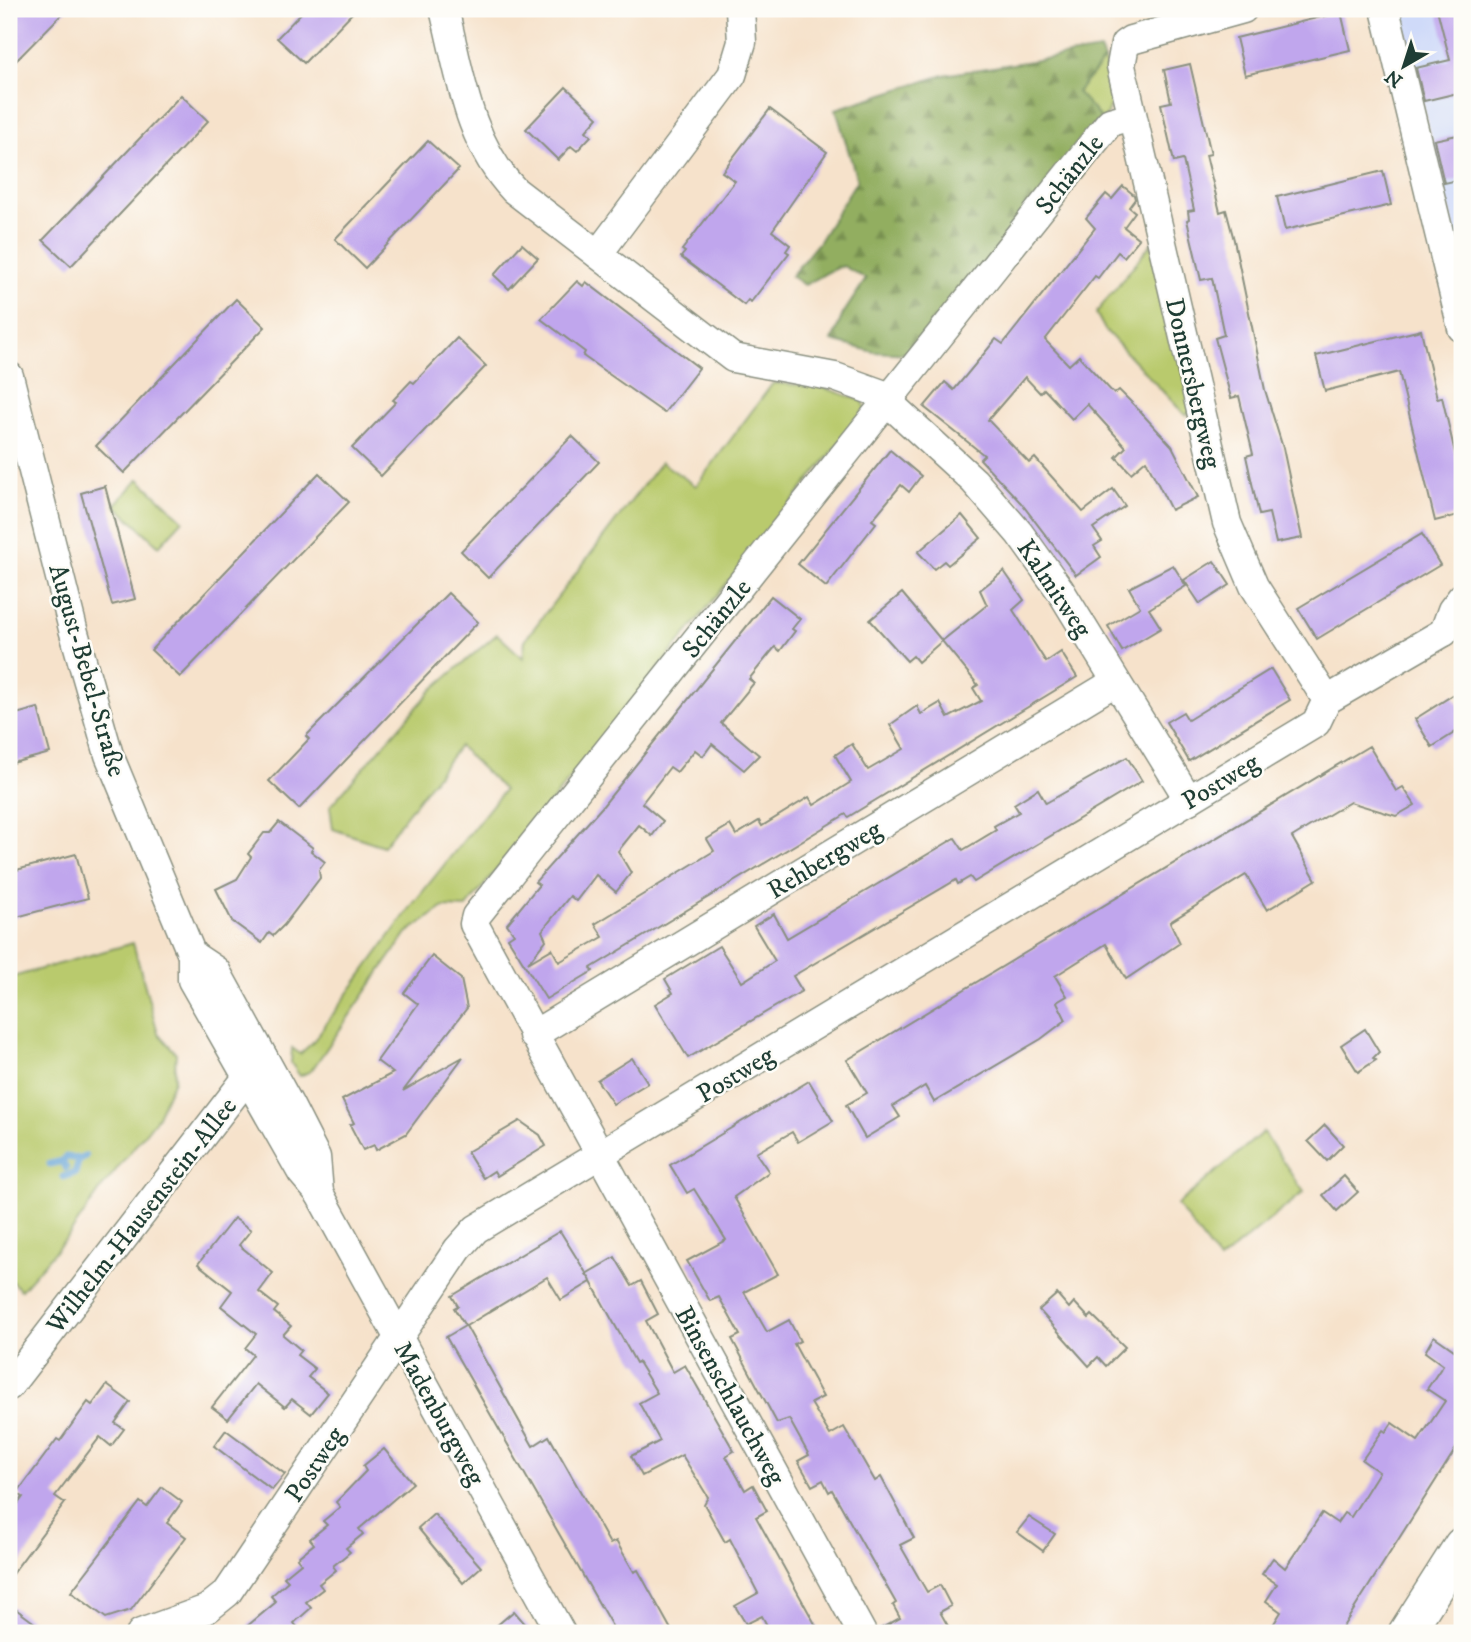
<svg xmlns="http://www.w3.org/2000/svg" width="1471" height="1642" viewBox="0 0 1471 1642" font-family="'IM FELL DW Pica',serif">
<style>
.built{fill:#cfdaf9}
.green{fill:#b9ca6d;stroke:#6c8450;stroke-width:2}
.forest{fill:url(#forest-firs);stroke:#58764a;stroke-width:2}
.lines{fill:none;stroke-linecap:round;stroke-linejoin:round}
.stream{stroke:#63a3d6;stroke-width:7}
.building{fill:#c0a6ed}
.minor-casing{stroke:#8a9080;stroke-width:31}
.major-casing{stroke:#8a9080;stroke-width:38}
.minor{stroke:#fff;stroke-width:28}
.major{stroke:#fff;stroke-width:35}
.labels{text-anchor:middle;stroke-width:5;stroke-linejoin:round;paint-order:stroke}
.street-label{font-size:26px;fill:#1f3d34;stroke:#fdfcf7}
</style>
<defs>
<pattern id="forest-firs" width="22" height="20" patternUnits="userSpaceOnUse" patternTransform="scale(1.75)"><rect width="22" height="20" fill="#92ae60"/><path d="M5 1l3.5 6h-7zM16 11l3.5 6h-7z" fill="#778f50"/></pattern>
</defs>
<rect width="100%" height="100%" fill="#fdfcf7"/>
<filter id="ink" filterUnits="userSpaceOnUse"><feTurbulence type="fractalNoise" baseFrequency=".0143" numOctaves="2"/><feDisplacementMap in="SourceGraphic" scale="14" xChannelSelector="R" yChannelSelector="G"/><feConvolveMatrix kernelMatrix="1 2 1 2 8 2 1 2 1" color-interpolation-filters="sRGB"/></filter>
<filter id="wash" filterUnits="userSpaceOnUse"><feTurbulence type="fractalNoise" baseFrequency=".00686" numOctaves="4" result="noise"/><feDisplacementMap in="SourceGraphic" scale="28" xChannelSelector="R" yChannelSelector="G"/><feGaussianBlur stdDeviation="1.57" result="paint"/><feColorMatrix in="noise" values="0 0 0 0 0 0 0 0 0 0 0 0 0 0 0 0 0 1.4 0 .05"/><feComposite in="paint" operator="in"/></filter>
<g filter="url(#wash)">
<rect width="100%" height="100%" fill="#f6e2cb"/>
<polygon class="built" points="1462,9 1462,262 1400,10"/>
<g class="green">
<path d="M1104 60C1111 81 1116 102 1103 121L1077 92Z"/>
<polygon points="1151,244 1194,412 1185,415 1105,330 1096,313"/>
<polygon points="773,383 822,387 863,401 866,410 466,908 444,907 407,933 311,1071 300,1076 291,1063 292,1048 300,1054 312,1043 416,900 504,790 459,746 383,846 333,829 330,806 433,689 497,634 523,658 525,640 661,462 696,486"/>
<polygon points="139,479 183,520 159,546 115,505"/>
<polygon points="133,943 158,1033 176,1053 174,1080 157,1118 101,1189 69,1235 21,1290 9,1279 9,978"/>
<polygon points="1263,1132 1304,1192 1219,1261 1177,1205"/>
</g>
<path class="forest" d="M1100 50 1104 60 1077 92 1103 121 911 354 874 352 832 341 843 314 866 279 843 266C827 270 819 279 804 285L791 276 818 243 857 180 836 109 944 75Z"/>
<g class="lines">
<g class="stream">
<polyline points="50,1164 63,1161"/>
<polyline points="66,1168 62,1162 66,1157 79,1159"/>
<polyline points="63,1177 75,1173 79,1159 85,1156"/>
</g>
</g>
<g id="blocks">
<g class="building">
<polygon points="14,9 67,9 9,68 9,15"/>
<polygon points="305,9 356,9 304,63 277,38"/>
<polygon points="1437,9 1462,9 1462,92 1424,101 1416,68 1450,60"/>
<polygon points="1341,12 1350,50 1245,75 1236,38"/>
<polygon points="1190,64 1211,154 1206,155 1220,212 1226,210 1234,240 1265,390 1283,448 1302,538 1276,543 1269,513 1259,515 1246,456 1253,454 1239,396 1231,398 1215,338 1224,335 1212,278 1201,280 1187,220 1189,219 1188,211 1194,210 1183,160 1174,162 1161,104 1171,102 1164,70"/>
<polygon points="566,87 598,117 586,131 591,136 577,151 571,146 558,160 526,129"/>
<polygon points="181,95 208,121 71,266 43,240"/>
<polygon points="770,109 827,152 772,231 790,245 786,251 789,253 751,302 748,300 744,305 681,257 685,252 682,250 735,181 722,172"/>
<polygon points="1462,134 1462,179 1444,183 1434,140"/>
<polygon points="428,141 459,169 365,268 335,239"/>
<polygon points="1383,171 1391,205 1285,230 1277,197"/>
<polygon points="1123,186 1134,195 1135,199 1129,207 1135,212 1124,227 1139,239 1124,257 1118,252 1098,278 1095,276 1045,340 1069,365 1079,356 1114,394 1119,390 1133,404 1172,446 1198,497 1171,510 1146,460 1131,473 1116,457 1126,447 1087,404 1072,419 1044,389 1040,393 1025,377 988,420 1029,463 1035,458 1083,512 1113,489 1125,506 1093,528 1102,541 1094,546 1101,557 1076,575 1021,503 980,459 984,455 924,407 945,382 954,390 996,339 1003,344 1095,228 1086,218 1106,194 1112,199"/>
<polygon points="522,244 538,258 509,289 494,275"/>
<polygon points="577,281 583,286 586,282 699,368 664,413 583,356 585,352 541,319"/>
<polygon points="236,299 265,327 124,473 96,446"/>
<polygon points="1421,330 1437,398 1442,397 1462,483 1462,514 1435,521 1399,372 1325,391 1316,356"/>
<polygon points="457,338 486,366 381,476 352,448 396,402 393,400 411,381 414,383"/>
<polygon points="572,436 599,462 488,578 461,551"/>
<polygon points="890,450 921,476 909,492 901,485 872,520 876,523 826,587 798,564"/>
<polygon points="319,473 349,502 180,677 151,650"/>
<polygon points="105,486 135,599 112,605 81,493"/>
<polygon points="962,515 981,538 948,565 944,561 934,569 918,552"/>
<polygon points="1422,534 1440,565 1317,639 1298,608"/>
<polygon points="1214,561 1230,585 1200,604 1184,580"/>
<polygon points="1173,565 1186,586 1149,609 1161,628 1122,651 1108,626 1140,607 1129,588"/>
<polygon points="1004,571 1024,600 1013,610 1046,662 1061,652 1077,677 848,817 846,814 591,968 593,971 546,999 508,938 514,934 507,924 539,885 535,882 602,807 771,596 800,619 792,629 795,631 780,651 775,647 749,679 754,683 721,723 759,755 744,770 712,744 703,756 695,750 677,772 670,767 642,803 663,821 652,836 639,825 618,851 631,873 616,892 596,875 576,901 570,896 542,931 546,940 528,963 552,949 559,962 603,937 595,924 714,851 707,839 730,825 736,835 759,821 762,826 809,797 814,805 851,782 835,755 852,744 868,770 904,749 890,725 917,706 921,714 940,703 948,718 981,701 973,688 978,685 942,641 987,605 980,590"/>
<polygon points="448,593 478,622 299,809 269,781 309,739 306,736"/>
<polygon points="902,593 942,641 918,662 913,656 907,661 870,620"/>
<polygon points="1271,669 1290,700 1189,761 1166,722 1183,712 1188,720"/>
<polygon points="1453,695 1462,710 1462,728 1432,747 1415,719"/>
<polygon points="38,708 50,753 9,764 9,716"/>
<polygon points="1369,746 1396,791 1403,787 1415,805 1396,816 1350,802 1315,823 1292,837 1316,880 1267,910 1246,875 1170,922 1180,943 1126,979 1106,944 1055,976 1067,996 1057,1002 1066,1020 1041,1039 934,1102 925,1086 893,1106 900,1117 865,1138 846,1105 867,1093 847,1060"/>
<polygon points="1127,757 1142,781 974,882 970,877 958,884 956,880 793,976 802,991 688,1058 655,1004 673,993 665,979 719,946 742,982 775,961 754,926 774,914 787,938 955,838 963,850 996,830 994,826 1019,812 1014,804 1038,789 1046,803"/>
<polygon points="279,822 313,848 311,851 325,862 319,870 320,878 284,925 273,936 269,933 262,943 232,921 216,889 237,879 251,857 248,854 264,833 270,833"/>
<polygon points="76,854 88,898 9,919 9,872"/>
<polygon points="432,956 461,979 467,1008 403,1091 463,1057 406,1134 376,1150 374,1145 363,1150 350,1125 354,1123 342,1100 393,1073 377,1061 418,1004 404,993"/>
<polygon points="1365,1029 1379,1052 1373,1058 1376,1060 1358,1072 1341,1045"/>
<polygon points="632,1058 648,1083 613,1104 597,1080"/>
<polygon points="809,1081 833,1121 798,1142 792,1132 756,1153 769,1172 734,1197 778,1274 744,1292 767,1332 789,1320 800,1341 794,1344 823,1397 811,1403 830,1435 844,1427 875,1481 881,1477 914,1538 900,1545 927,1592 940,1585 951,1606 940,1612 952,1633 879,1633 878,1630 900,1618 893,1605 896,1603 832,1490 829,1492 823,1480 812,1486 798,1461 809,1455 789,1419 777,1423 732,1339 740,1335 719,1297 710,1301 687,1261 726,1240 694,1189 687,1193 670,1165"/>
<polygon points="520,1121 540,1135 546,1146 497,1176 494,1171 483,1178 467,1152"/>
<polygon points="1325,1125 1343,1145 1327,1161 1308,1141"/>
<polygon points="1344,1176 1358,1192 1337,1211 1323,1195"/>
<polygon points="234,1218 251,1230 239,1245 273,1273 259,1292 278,1307 274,1312 291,1326 283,1335 301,1350 297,1355 315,1369 308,1377 328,1393 311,1414 292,1399 285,1407 256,1384 228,1419 212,1407 253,1355 245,1348 256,1334 221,1306 232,1291 198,1264"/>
<polygon points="560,1231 591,1281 586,1274 615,1257 632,1286 641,1281 658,1314 646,1321 673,1372 685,1365 734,1451 726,1456 745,1490 753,1485 767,1511 756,1517 820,1633 771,1633 762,1616 746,1624 735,1606 758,1593 730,1539 725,1542 704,1504 708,1497 682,1455 642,1476 631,1456 660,1441 639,1403 657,1393 638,1362 636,1363 591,1282 561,1300 547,1277 466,1326 533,1446 549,1436 610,1544 616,1541 634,1572 638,1570 673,1633 616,1633 446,1337 465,1326 454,1308 458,1306 452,1296"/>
<polygon points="1057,1294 1069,1308 1074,1302 1089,1318 1092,1315 1125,1347 1106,1366 1098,1357 1089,1366 1039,1310"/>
<polygon points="1434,1336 1454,1350 1462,1339 1462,1439 1339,1633 1268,1633 1281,1612 1266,1601 1277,1584 1262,1574 1273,1558 1285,1568 1322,1513 1337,1523 1344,1513 1351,1517 1379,1472 1362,1460 1383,1430 1386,1432 1392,1423 1418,1441 1445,1401 1427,1389 1443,1365 1425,1352"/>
<polygon points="107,1385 130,1402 115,1423 124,1429 111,1446 100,1437 55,1496 65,1503 9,1578 9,1516 23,1497 17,1493 57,1439 60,1441 88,1402 92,1405"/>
<polygon points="226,1430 285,1474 272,1490 214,1446"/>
<polygon points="384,1449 413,1483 359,1529 363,1534 346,1548 350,1552 333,1566 336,1570 319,1584 323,1589 306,1602 311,1608 294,1623 302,1633 239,1633 276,1602 271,1596 288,1581 284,1577 301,1563 297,1558 314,1544 310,1539 327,1525 323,1521 340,1507 336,1502 366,1471 363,1466"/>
<polygon points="162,1487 182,1502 167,1523 186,1537 131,1610 106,1618 71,1592 140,1502 147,1507"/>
<polygon points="434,1514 481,1567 463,1583 418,1528"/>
<polygon points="1029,1517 1055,1534 1043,1551 1017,1532"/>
<polygon points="9,1604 48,1633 9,1633"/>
<polygon points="514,1611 533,1633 488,1633"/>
</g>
</g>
</g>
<g filter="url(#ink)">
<use href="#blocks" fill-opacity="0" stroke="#8a9080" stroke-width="2"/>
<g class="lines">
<defs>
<g id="minor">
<path d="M444 9C460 72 467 141 514 190L733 358 835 377 893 398"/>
<polyline points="1243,9 1131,40 1125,44 1121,66 1227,523 1254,586 1327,700"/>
<polyline points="1385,9 1462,328"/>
<polyline points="598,254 732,75 742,42 740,9"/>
<polyline points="9,376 73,629 109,755 192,955 192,980 302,1173 319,1193 561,1633"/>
<polyline points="889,403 974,481 1019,533 1060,590 1189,800"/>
<polyline points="1444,632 1452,610 1462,597"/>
<polyline points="192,955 216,971 290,1106 316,1157 319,1193"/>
<polyline points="533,1035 1115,682"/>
<polyline points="9,1386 263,1057"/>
<polyline points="141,1633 207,1609 227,1593 458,1249 476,1229 1316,723 1327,700 1444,632"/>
<polyline points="862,1633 474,924 476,916 1110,122 1132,116"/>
</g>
<polyline id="major" points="1406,1633 1462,1545"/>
</defs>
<use href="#minor" class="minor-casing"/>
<use href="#major" class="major-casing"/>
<use href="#minor" class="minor"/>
<use href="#major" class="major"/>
</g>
</g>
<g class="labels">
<g class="street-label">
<text transform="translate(1069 174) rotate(-52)" y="9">Schänzle</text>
<text transform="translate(1194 383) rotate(77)" y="9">Donnersbergweg</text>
<text transform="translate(1055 588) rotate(56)" y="9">Kalmitweg</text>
<text transform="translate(716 618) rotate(-51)" y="9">Schänzle</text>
<text transform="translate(88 670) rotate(74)" y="9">August-Bebel-Straße</text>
<text transform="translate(1220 781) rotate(-31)" y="9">Postweg</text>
<text transform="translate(824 859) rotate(-31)" y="9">Rehbergweg</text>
<text transform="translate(735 1074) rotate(-31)" y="9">Postweg</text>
<text transform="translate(141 1215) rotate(-52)" y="9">Wilhelm-Hausenstein-Allee</text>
<text transform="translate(731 1395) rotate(61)" y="9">Binsenschlauchweg</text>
<text transform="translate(440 1413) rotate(61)" y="9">Madenburgweg</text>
<text transform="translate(314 1464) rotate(-56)" y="9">Postweg</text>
</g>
</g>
<rect width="1471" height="1642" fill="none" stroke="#fdfcf7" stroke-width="35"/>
<g transform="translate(1404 66) rotate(219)" stroke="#fdfcf7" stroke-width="5" paint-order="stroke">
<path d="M0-5L12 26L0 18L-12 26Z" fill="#1f3d34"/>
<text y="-10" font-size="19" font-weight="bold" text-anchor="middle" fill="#1f3d34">N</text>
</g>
</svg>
